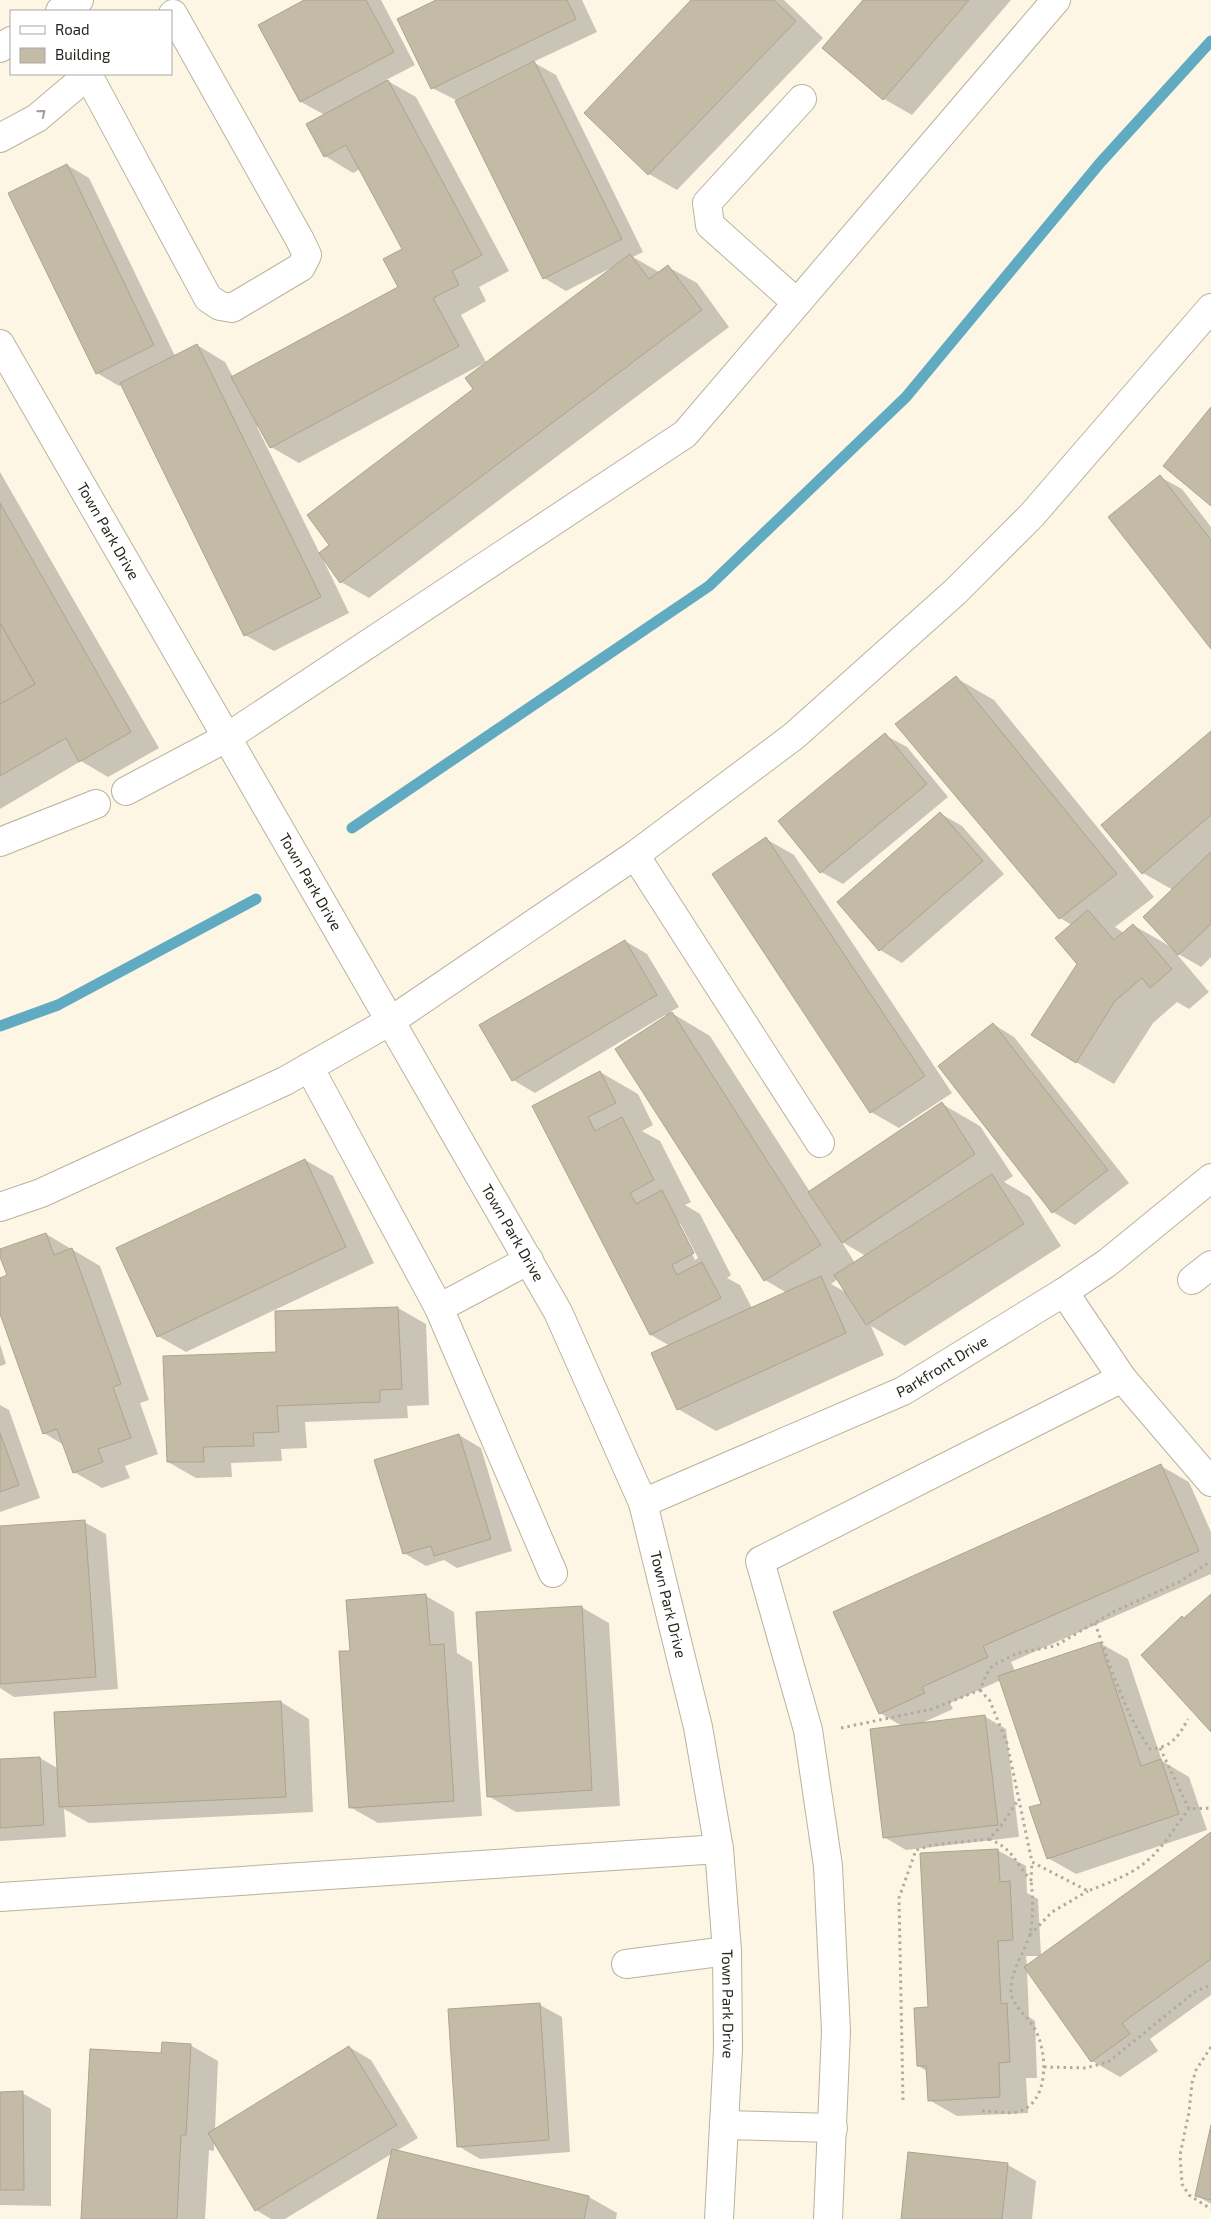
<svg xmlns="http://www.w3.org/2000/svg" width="1211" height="2219" viewBox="0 0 1211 2219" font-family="'Exo 2',sans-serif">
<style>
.shadow{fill:#0003;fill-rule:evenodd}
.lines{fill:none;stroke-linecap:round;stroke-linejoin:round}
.stream{stroke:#60abc1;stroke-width:11}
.building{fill:#c4bba7;stroke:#aca390}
.minor-casing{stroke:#bbb29e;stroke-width:30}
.path{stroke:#b1ab9e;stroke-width:3;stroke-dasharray:2.5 4;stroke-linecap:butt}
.minor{stroke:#fff;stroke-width:28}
.oneway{stroke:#9e9d99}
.labels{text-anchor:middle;stroke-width:4;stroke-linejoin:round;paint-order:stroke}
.street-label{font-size:15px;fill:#28251d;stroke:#fff}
</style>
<rect width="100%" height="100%" fill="#fdf6e5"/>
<g class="shadow">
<polygon points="307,0 381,0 415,65 386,80 416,97 509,271 479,287 486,301 461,315 486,362 299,463 271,447 259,426 257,427 320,554 331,545 475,390 613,267 566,291 544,278 456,100 432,88 439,0 582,0 597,32 533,62 556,75 643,252 633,257 659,272 668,267 697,283 729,327 369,598 341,582 322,557 349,613 274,651 245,635 122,384 119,386 97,373 67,165 89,178 175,356 197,345 225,362 233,377 400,287 404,250 360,169 353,173 325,156 325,115 301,102"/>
<polygon points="693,0 784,0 823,38 677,190 649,174 585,113"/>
<polygon points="865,0 1011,0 912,115 884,99 824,48"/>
<polygon points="0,472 159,748 108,777 81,761 0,809"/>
<polygon points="1160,477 1182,489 1211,527 1211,647"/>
<polygon points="956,678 994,700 1154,897 1115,927 1124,933 1133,925 1173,948 1173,890 1143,873 1211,732 1211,957 1201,967 1175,952 1209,992 1189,1009 1177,1002 1153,1023 1114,1084 1076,1062 1078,964 1072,925 1060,918"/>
<polygon points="885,735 907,747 948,797 843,884 821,872"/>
<polygon points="941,814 962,826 1004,874 902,963 880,950 838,902"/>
<polygon points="766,839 794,855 952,1093 899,1128 871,1112"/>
<path d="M625 941 647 954 679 1007 670 1012 710 1036 810 1192 942 1104 980 1126 1013 1176 1004 1182 1030 1197 1061 1246 905 1346 871 1326 884 1355 716 1431 678 1409 670 1346 651 1335 533 1107 600 1072 638 1094 653 1125 642 1131 660 1141 691 1202 685 1205 700 1214 731 1275 727 1278 740 1285 752 1308 787 1293 765 1280 666 1017 665 1015 535 1093 513 1080ZM677 1223H680L698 1258 695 1260ZM842 1242 866 1256 855 1263ZM838 1279 847 1293 831 1284Z"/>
<polygon points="993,1024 1014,1037 1129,1183 1075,1225 1053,1212 940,1066"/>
<polygon points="305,1160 333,1176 374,1263 186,1352 158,1336"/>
<polygon points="46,1234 100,1266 149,1400 140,1403 158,1454 125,1466 130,1478 102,1488 74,1472 64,1445 44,1433 0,1310 0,1279 9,1276 0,1251"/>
<polygon points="398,1308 426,1324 429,1405 407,1406 408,1418 305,1422 307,1448 281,1449 282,1461 231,1463 232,1477 196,1478 168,1462 278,1353"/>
<polygon points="0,1344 6,1364 0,1366"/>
<polygon points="0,1405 9,1410 40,1498 0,1512"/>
<polygon points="459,1435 481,1448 512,1551 457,1568 444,1560 426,1566 404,1553"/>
<polygon points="1161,1466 1189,1482 1211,1532 1211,1574 1011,1662 1015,1671 1100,1643 1128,1659 1162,1761 1189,1777 1207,1830 1076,1874 1048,1858 1042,1804 1001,1680 950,1703 953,1709 922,1723 984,1716 1006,1729 1019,1837 906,1850 884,1837 902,1726 880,1713"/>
<polygon points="84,1522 106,1534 118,1689 14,1697 0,1688 0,1527"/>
<polygon points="426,1596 454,1612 457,1653 472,1662 482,1816 378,1823 350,1807 352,1652 348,1601"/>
<polygon points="581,1607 609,1623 620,1806 516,1812 488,1796"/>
<polygon points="281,1702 309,1719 313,1812 89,1823 64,1809 66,1837 0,1841 0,1760 40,1758 59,1769"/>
<polygon points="1211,1834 1211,1995 1150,2039 1158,2051 1120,2077 1092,2061 1027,1969 1029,2017 1035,2021 1037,2078 1026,2078 1028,2113 957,2116 929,2100 927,2071 918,2066 929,2008 997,1850 1026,1866 1027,1893 1038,1899 1041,1956 1026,1956 1027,1966"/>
<polygon points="540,2005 562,2017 570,2152 480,2159 458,2146"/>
<polygon points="190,2045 218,2061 215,2130 349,2047 371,2060 418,2138 396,2151 589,2197 617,2213 616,2219 379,2219 393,2153 285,2219 271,2219 256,2210 214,2141 214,2151 209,2150 205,2219 82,2219 162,2054"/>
<polygon points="0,2092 22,2093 51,2109 51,2206 0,2205"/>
<polygon points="1211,2130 1211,2204 1196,2195"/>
<polygon points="1008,2165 1036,2181 1032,2219 902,2219"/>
</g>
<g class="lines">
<g class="stream">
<polyline points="352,828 709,586 906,397 1100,163 1211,41"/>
<polyline points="0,1026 58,1005 256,899"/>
</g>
</g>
<g class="building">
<polygon points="304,0 366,0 394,52 300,102 258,25"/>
<polygon points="436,0 567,0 576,19 431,89 397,19"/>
<polygon points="691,0 774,0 796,21 648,175 584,113"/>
<polygon points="863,0 969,0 883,100 822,48"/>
<polygon points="534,61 622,239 543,279 455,101"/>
<polygon points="388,80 482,255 452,271 459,285 433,298 459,346 270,448 231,377 398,287 383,259 402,249 346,145 324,157 306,124"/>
<polygon points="67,164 154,345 96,374 8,193"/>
<polygon points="630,254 649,279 668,265 702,310 340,583 319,553 329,545 307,515 473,389 465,378"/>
<polygon points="197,344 321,597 244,636 120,383"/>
<polygon points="1211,407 1211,506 1163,466"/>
<polygon points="1160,475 1211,540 1211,649 1108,517"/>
<polygon points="0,503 131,732 79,762 66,738 0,776 0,704 35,684 0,623"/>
<polygon points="0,623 35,684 0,704"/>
<polygon points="956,676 1117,874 1059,919 895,724"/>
<polygon points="1211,731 1211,815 1142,874 1101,825"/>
<polygon points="885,733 927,784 820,873 778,821"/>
<polygon points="940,812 983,861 879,951 837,902"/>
<polygon points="766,837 925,1076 870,1113 712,874"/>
<polygon points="1211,852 1211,924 1178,955 1143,917"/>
<polygon points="1088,910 1114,940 1133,924 1172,969 1150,988 1142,978 1115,1001 1076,1063 1031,1035 1077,964 1055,938"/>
<polygon points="625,940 657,995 512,1081 479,1025"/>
<polygon points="672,1012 821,1245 764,1281 615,1049"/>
<polygon points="993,1023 1108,1170 1052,1213 938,1066"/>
<polygon points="600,1071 616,1103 588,1117 595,1131 622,1117 654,1180 630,1193 636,1204 662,1190 694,1253 672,1265 677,1275 702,1262 721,1298 650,1335 532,1106"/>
<polygon points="942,1102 975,1154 842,1243 808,1192"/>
<polygon points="305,1159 346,1247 157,1337 116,1248"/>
<polygon points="992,1174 1024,1224 866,1325 834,1275"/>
<polygon points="46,1233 54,1255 72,1248 121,1384 113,1387 131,1438 98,1449 103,1462 73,1473 57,1429 43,1434 0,1314 0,1278 7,1275 0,1257 0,1249"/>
<polygon points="821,1276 846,1333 677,1410 651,1353"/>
<polygon points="398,1307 402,1389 380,1390 380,1402 277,1406 279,1432 253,1433 254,1446 203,1447 204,1462 167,1462 163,1356 276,1352 275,1311"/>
<polygon points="0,1433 19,1485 0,1492"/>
<polygon points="459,1434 491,1539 434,1556 431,1546 403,1554 374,1460"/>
<polygon points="1161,1464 1199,1551 983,1646 988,1657 922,1687 925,1693 879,1714 833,1612"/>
<polygon points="85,1520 96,1677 0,1684 0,1526"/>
<polygon points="426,1594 430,1645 444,1644 454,1801 349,1808 339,1651 350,1651 346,1600"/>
<polygon points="1211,1594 1211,1732 1141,1655 1182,1616 1184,1618"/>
<polygon points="582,1606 592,1790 487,1797 476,1612"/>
<polygon points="1100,1642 1141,1766 1161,1759 1179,1814 1047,1859 1029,1807 1041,1804 998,1676"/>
<polygon points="281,1701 286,1797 59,1807 54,1712"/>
<polygon points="985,1715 998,1825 883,1838 870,1729"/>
<polygon points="40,1757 44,1825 0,1828 0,1759"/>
<polygon points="1211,1832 1211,1959 1122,2023 1130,2034 1091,2062 1024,1967"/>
<polygon points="998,1849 1000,1882 1010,1881 1013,1940 998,1941 1001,2004 1007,2003 1010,2062 999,2063 1000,2097 928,2101 926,2066 917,2066 914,2008 928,2007 920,1853"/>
<polygon points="540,2003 549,2140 457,2147 448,2009"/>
<polygon points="162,2042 191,2044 186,2135 181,2135 177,2219 81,2219 90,2049 161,2053"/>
<polygon points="349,2046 397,2125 255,2211 208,2133"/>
<polygon points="23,2091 24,2190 0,2190 0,2092"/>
<polygon points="1211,2125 1211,2200 1195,2196"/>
<polygon points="392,2149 589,2196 584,2219 377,2219"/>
<polygon points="908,2152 1008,2163 1002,2219 901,2219"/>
</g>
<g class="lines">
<defs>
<g id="minor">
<polyline points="60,11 79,0"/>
<polyline points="0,48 11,41"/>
<polyline points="88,75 208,298 220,306 232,308 301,267 307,255 300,240 173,14"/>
<polyline points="0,138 37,118 89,74"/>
<polyline points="797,303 710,225 707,203 802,99"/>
<path id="s1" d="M0 344 558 1312 643 1503 698 1727 719 1849 727 1951 728 2049 719 2219"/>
<polyline points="126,791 226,738 685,434 1056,0"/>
<polyline points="0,842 96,804"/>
<polyline points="635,855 820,1143"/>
<polyline points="309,1067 439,1308 553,1573"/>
<polyline points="0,1207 41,1193 285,1081 392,1020 635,855 794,736 955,592 1032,515 1211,308"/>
<polyline points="1192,1280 1211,1265"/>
<polyline points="1064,1292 1122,1378"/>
<polyline points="439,1308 529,1260"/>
<path id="s2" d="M643 1503 903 1391 1064 1292 1107 1263 1211 1178"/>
<polyline points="0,1897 719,1849"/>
<polyline points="626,1964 727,1951"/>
<polyline points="724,2125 833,2128"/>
<polyline points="828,2219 836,2031 828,1866 808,1730 760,1561 1122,1378 1211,1482"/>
</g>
</defs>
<use href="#minor" class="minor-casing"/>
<g class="path">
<path d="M1095 1623C1109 1663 1125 1714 1150 1749 1171 1748 1179 1736 1188 1719"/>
<path d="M980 1690 990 1701 1007 1743 1032 1862 1088 1891C1113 1881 1140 1872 1158 1850 1170 1837 1178 1822 1189 1809"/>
<polyline points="841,1728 932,1709 980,1690 986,1675 993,1665 1018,1653 1055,1646 1115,1611 1179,1582 1211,1561"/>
<polyline points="1160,1748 1189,1809 1211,1808"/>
<path d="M989 1839C1014 1849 1014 1862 1031 1880L1032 1862"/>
<polyline points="1030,1935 1052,1912 1088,1891"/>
<polyline points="1211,2047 1196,2070 1192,2083 1189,2112 1180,2155 1182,2184 1189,2195 1211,2209"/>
<polyline points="1044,2067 1086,2068 1108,2062 1196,1991 1211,1985"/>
<polyline points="903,2100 899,1898 916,1850 932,1845 989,1839 1001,1826 1018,1800"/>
<path d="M982 2111C993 2111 1006 2114 1017 2112 1051 2104 1048 2048 1033 2026 1024 2012 1010 2005 1011 1987 1013 1968 1023 1954 1029 1937 1034 1919 1033 1898 1031 1880"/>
</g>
<use href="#minor" class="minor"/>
</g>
<defs><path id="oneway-chevron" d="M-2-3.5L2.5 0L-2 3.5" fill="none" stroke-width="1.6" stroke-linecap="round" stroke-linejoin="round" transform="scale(1.25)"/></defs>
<use class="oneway" href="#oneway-chevron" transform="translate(42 113) rotate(-39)"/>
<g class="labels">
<g class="street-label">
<text dy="5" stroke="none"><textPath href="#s1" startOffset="216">Town Park Drive</textPath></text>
<text dy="5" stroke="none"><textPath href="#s1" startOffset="621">Town Park Drive</textPath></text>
<text dy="5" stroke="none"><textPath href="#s1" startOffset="1026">Town Park Drive</textPath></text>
<text dy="5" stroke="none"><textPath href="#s2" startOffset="329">Parkfront Drive</textPath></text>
<text dy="5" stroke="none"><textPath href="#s1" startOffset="1431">Town Park Drive</textPath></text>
<text dy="5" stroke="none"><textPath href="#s1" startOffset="1836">Town Park Drive</textPath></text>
</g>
</g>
<rect x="10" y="10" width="162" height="65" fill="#ffffff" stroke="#a9a8a5"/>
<rect x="20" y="26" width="25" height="8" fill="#ffffff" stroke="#a9a8a5"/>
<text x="55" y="35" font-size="15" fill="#28251d">Road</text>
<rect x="20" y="48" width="25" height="15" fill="#c4bba7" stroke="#a9a8a5"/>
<text x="55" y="60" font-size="15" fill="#28251d">Building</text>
</svg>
